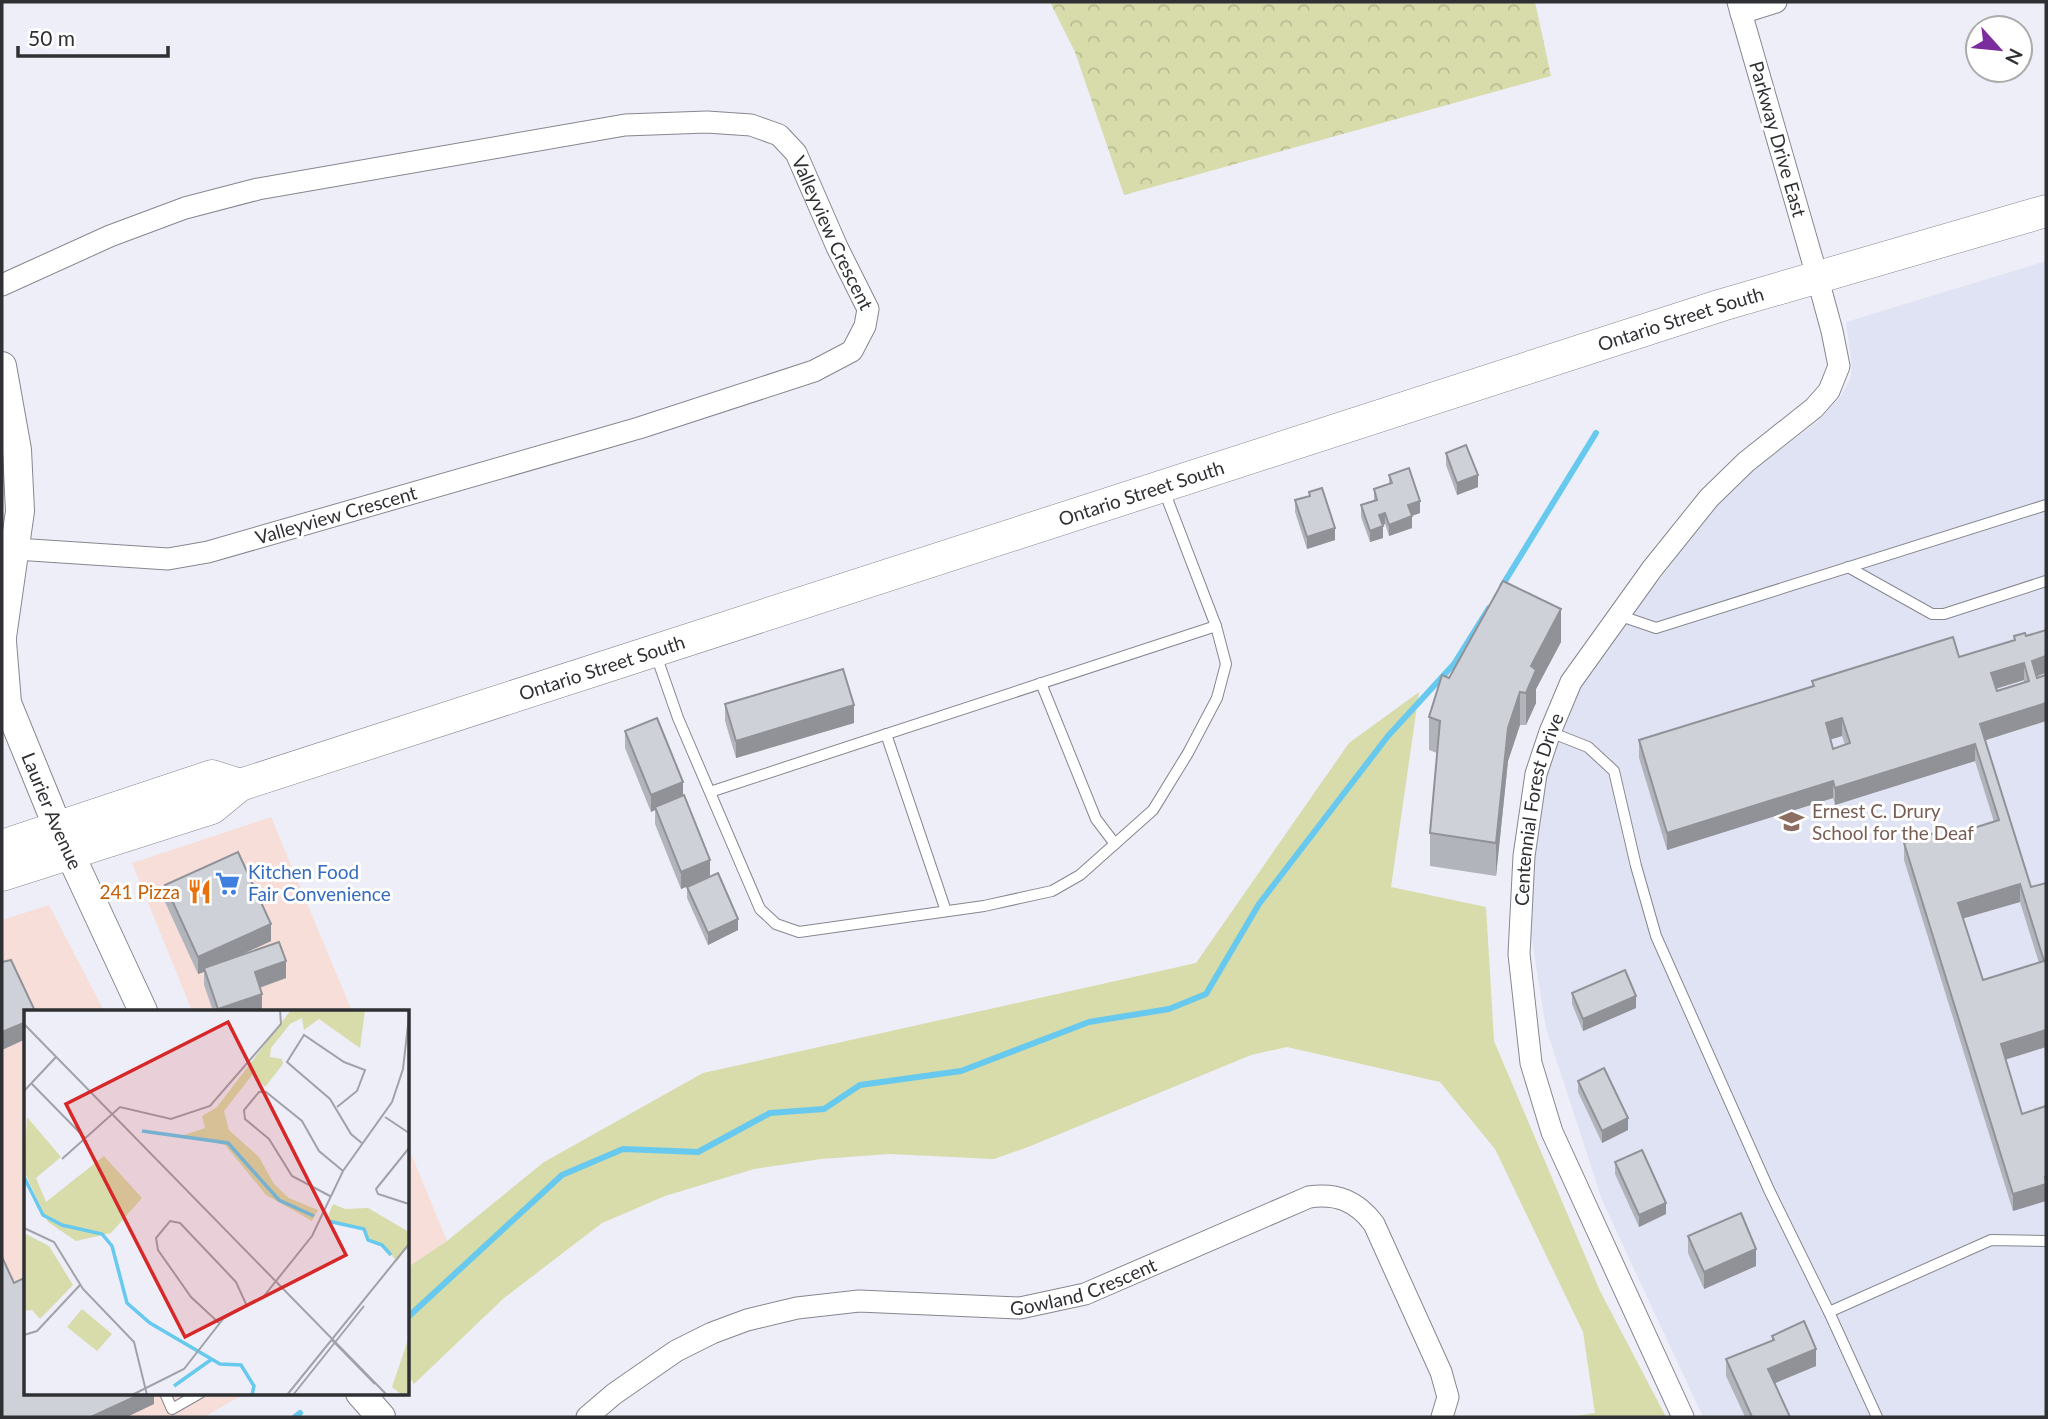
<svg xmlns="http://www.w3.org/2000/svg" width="2048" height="1419" viewBox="0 0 2048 1419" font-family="Lato,sans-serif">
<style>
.commercial{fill:#f8ded9}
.built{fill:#e0e3f3}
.green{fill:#d8dbaa}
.forest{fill:url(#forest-crowns)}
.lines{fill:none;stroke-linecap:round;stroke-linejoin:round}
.stream{stroke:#68c9ee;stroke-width:6}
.lane-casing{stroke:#86878f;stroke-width:12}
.street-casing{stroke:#86878f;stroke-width:23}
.secondary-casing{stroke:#86878f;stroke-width:30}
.primary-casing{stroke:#86878f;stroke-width:33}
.lane{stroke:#fff;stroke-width:10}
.street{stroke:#fff;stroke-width:21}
.secondary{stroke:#fff;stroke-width:28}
.primary{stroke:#fff;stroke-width:32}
.wall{fill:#b2b4bb;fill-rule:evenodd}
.shaded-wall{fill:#919298}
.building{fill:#cfd1d9;stroke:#919298;stroke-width:2;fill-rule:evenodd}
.labels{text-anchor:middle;stroke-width:6;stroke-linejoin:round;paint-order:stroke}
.street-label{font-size:19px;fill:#2f3033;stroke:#fff}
.education-label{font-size:19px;fill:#785e54;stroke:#fff;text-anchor:start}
.shop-label{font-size:19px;fill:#366cbe;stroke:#fff;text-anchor:start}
.food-label{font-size:19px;fill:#c56008;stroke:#fff;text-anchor:end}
.inset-river{fill:none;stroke:#68c9ee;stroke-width:3.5}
.inset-road{fill:none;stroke:#a1a2a9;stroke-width:2}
.view{fill:#d62828;fill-opacity:0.15;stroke:#d62828;stroke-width:3.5}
.inset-edge{fill:none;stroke:#2f3033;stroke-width:3.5}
</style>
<defs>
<pattern id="forest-crowns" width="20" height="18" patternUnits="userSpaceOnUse" patternTransform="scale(1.75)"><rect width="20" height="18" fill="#d8dbaa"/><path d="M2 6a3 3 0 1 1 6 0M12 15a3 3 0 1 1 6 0" fill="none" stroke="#babc93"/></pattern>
</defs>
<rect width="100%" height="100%" fill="#edeef7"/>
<g class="commercial">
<polygon points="271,817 352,1011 192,1011 132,863"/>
<polygon points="49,905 104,1011 26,1011 26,1393 246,1393 204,1417 2,1417 2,920"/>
<polygon points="408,1146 447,1241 408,1267"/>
</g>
<polygon class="built" points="2046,261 2046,1417 1703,1417 1602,1200 1546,1028 1528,916 1531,862 1545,782 1570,705 1585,677 1709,514 1743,478 1818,421 1841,396 1850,379 1852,367 1846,322"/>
<polygon class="green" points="1419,692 1391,887 1486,907 1494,1041 1600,1291 1666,1417 1569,1417 1595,1413 1583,1332 1495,1149 1440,1082 1287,1047 1251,1055 1028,1147 994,1159 889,1154 821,1159 754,1169 665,1196 602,1223 504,1298 414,1384 408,1375 408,1267 447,1241 544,1162 703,1073 1196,963 1349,743"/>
<polygon class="forest" points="1050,2 1535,2 1551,76 1124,195 1075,52"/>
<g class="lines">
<g class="stream">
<polyline points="1502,586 1596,433"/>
<polyline points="408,1317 562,1175 623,1149 698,1152 770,1113 824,1109 860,1085 961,1071 1089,1022 1169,1009 1206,994 1259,904 1388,736 1454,664 1489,608"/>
<polyline points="295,1417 300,1413"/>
</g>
<defs>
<g id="lane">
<polyline points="1848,567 1932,614 1944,614 2046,581"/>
<polyline points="1618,615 1656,628 2046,505"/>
<polyline points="656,655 678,718 760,909 776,924 799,932 984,906 1052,891 1080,875 1153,810 1188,753 1217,698 1226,664 1216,626 1163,488"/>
<polyline points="1041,683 1096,819 1115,844"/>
<polyline points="1550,732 1588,747 1614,771 1636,866 1656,936 1769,1190 1829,1312 1877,1417"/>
<polyline points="886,734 946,911"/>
<polyline points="710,792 1216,626"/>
<polyline points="1829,1312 1991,1240 2046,1241"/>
<polyline points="165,1393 172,1409 200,1393"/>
</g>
<g id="street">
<polyline points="1741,13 1776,2"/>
<path id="s1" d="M2 285 110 236 185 208 258 189 625 125 707 122 751 125 779 135 796 153 837 247 868 309 865 326 852 351 814 371 639 428 208 552 168 559 16 549"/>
<path id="s2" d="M587 1417 614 1394 676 1351 712 1333 747 1320 797 1308 859 1301 1020 1308 1085 1294 1309 1197C1337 1193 1357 1201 1374 1224L1441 1372 1448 1397 1442 1417"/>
<path id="s3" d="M1683 1417 1552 1132 1531 1063 1519 954 1524 856 1536 774 1550 732 1571 682 1652 569 1709 498 1746 462 1814 408 1829 391 1839 366 1832 331 1817 276 1738 2"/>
</g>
<g id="secondary">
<polyline points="2,366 17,450 20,511 2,637"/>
<path id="s4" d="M2 642 7 703 58 828 143 1011"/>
<polyline points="360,1393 381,1417"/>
</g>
<g id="primary">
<polyline points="2,846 212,776 240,785"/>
<path id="s5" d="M2 875 212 808 240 785 1722 305 2046 211"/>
</g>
</defs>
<use href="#lane" class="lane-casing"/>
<use href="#street" class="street-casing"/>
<use href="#secondary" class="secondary-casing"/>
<use href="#primary" class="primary-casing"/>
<use href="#lane" class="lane"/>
<use href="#street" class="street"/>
<use href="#secondary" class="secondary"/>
<use href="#primary" class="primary"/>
</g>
<g class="wall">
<polygon points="1446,453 1478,487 1457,495 1446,465"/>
<polygon points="1389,475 1420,513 1412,516 1412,528 1389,536 1385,524 1382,525 1383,538 1370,542 1361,517 1361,505 1374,501 1374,489 1389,484"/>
<polygon points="1309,492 1335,540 1307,549 1295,512 1295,500 1309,496"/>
<path d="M2014 636 2037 678 2046 675V721L1985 740 2031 887 2046 883V1047L2006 1059 2022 1114 2013 1211 1904 860V843L1939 839 1994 822 1975 761 1835 805 1833 798 1667 850 1639 758V740L1812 686V681L1959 657 2014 640ZM2024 680V682L1997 691 1996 689ZM1842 736 1845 745 1833 749 1830 739ZM2020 902 2039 963 1983 980 1963 918Z"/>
<polygon points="1561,642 1536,689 1536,703 1526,725 1520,725 1508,761 1496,876 1430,866 1430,833 1437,753 1429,750 1429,717 1449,678"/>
<polygon points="725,704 854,723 736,758 725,721"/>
<polygon points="625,731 683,796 710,876 738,930 708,945 687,898 687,887 700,881 681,889 655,824 655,810 651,812 625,748"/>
<polygon points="165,885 271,941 239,956 286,978 260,988 262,1011 213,1011 204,985 204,972 198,974 165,902"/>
<polygon points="1572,993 1636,1008 1583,1031 1572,1004"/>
<polygon points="1578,1081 1628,1130 1602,1143 1578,1092"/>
<polygon points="1615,1162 1666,1214 1639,1227 1615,1174"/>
<polygon points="1688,1236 1756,1266 1704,1289 1688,1253"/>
<polygon points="1772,1336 1816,1366 1775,1383 1790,1417 1745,1417 1726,1376 1726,1359 1772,1340"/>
</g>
<g class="shaded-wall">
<polygon points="1478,475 1478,487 1457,495 1457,483"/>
<polygon points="1420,501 1420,513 1408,517 1408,505"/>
<polygon points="1385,513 1385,524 1379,527 1379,515"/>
<polygon points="1412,516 1412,528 1389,536 1389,525"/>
<polygon points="1383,526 1383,538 1370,542 1370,531"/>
<polygon points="1335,528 1335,540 1307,549 1307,537"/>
<polygon points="1561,609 1561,642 1536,689 1536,703 1526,725 1526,693 1531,666"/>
<polygon points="2046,656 2046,673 2032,678 2032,661"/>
<polygon points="2024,663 2024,680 1991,690 1991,673"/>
<polygon points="1520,692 1520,725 1508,761 1496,876 1496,843 1508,728"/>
<polygon points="2046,703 2046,721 1980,742 1980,724"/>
<polygon points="854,705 854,723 736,758 736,741"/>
<polygon points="1842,718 1842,736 1826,741 1826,723"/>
<polygon points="1975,744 1975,761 1835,805 1835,788"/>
<polygon points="1833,781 1833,798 1667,850 1667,833"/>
<polygon points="683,782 683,799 655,807 655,810 651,812 651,795"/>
<polygon points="710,860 710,877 681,889 681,872"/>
<polygon points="2020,884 2020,902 1958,920 1958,903"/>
<polygon points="738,919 738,930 708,945 708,933"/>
<polygon points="271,924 271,941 205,971 204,968 204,972 198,974 198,957"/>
<polygon points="286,961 286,978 255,989 255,972"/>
<polygon points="262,994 262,1011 218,1011 218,1009"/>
<polygon points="1636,996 1636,1008 1583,1031 1583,1019"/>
<polygon points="26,1022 26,1039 2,1050 2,1032"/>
<polygon points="2046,1030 2046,1047 2001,1061 2001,1044"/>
<polygon points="1628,1118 1628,1130 1602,1143 1602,1131"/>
<polygon points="2046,1177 2046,1201 2013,1211 2013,1194"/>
<polygon points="1666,1203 1666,1214 1639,1227 1639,1215"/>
<polygon points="1756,1249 1756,1266 1704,1289 1704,1272"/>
<polygon points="1816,1349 1816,1366 1768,1386 1768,1369"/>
<polygon points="143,1393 154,1393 154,1404 127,1417 91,1417"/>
</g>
<g class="building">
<polygon points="1466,445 1478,475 1457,483 1446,453"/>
<polygon points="1409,468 1420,501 1408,505 1412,516 1389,525 1385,513 1379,515 1383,526 1370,531 1361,505 1377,500 1374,489 1392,483 1389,475"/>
<polygon points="1322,488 1335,528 1307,537 1295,500 1310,496 1309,492"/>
<polygon points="1503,581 1561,609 1531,666 1536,670 1526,693 1520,692 1508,728 1496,843 1430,833 1440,721 1429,717 1442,675 1449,678"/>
<path d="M2046 630V656L2032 661 2037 678 2046 675V703L1980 724 2031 887 2046 883V1030L2001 1044 2022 1114 2046 1106V1177H2045L2046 1184 2013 1194 1904 843 1937 832 1939 839 1999 820 1975 744 1835 788 1833 781 1667 833 1639 740 1814 686 1812 681 1953 637 1959 657 2015 640 2014 636 2025 633 2026 636ZM2024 663 2029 681 1997 691 1991 673ZM1842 718 1850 743 1833 749 1826 723ZM2020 884 2044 961 1983 980 1958 903Z"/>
<polygon points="843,669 854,705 736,741 725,704"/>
<polygon points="657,718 683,782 651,795 625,731"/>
<polygon points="684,795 710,860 681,872 655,807"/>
<polygon points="238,852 271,924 198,957 165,885"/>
<polygon points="718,873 738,919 708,933 687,887"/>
<polygon points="279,942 286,961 255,972 262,994 218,1009 204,968"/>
<polygon points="11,960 35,1011 26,1011 26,1022 2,1032 2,962"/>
<polygon points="1625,970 1636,996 1583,1019 1572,993"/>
<polygon points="1604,1068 1628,1118 1602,1131 1578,1081"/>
<polygon points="1642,1150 1666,1203 1639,1215 1615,1162"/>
<polygon points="1741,1213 1756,1249 1704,1272 1688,1236"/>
<polygon points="2,1257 14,1283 26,1277 26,1393 143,1393 91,1417 2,1417"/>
<polygon points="1804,1321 1816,1349 1768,1369 1790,1417 1752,1417 1726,1359 1774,1340 1772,1336"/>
</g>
<defs>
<symbol id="school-bare" viewBox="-9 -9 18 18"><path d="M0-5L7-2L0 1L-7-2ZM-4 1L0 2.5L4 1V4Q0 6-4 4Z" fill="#8d6e63" stroke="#fff" stroke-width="2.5" paint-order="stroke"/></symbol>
<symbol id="supermarket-bare" viewBox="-9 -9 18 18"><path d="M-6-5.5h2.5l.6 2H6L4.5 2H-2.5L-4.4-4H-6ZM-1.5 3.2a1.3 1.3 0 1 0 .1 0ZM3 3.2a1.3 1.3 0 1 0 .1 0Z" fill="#3f7fe0" stroke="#fff" stroke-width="2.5" paint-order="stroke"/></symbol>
<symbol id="restaurant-bare" viewBox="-9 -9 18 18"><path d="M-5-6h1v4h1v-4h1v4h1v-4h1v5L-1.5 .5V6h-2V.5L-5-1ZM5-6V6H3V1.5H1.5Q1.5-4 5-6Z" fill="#e8710a" stroke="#fff" stroke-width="2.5" paint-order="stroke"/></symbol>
</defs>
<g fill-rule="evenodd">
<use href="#school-bare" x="1774" y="804" width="35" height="35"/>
<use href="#supermarket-bare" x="210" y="866" width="35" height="35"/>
<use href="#restaurant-bare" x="182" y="874" width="35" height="35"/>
</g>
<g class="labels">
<g class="street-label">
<text transform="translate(1778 139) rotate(74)" y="7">Parkway Drive East</text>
<text dy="7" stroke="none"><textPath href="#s1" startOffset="915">Valleyview Crescent</textPath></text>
<text dy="7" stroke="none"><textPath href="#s5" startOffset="1771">Ontario Street South</textPath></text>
<text dy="7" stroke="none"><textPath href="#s5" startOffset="1204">Ontario Street South</textPath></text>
<text transform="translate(336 515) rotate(-16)" y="7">Valleyview Crescent</text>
<text dy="7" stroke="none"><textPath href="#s5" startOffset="637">Ontario Street South</textPath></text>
<text dy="7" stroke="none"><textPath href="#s3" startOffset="642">Centennial Forest Drive</textPath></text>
<text dy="7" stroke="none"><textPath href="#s4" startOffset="178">Laurier Avenue</textPath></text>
<text dy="7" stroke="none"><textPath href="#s2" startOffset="530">Gowland Crescent</textPath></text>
</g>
<g class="education-label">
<text x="1812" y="818">Ernest C. Drury<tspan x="1812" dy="22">School for the Deaf</tspan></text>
</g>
<g class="shop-label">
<text x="248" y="879">Kitchen Food<tspan x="248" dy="22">Fair Convenience</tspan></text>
</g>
<g class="food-label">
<text x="180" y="899">241 Pizza</text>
</g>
</g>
<g transform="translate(24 1010)">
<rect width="385" height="385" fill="#edeef7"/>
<path d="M267 0H341L336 38 295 9 280 20 278 8 266 14 247 38 246 47 258 49 259 54 241 77 229 64 200 101 205 120 235 147 250 174 265 188 294 200 288 211 242 185 201 135 157 126 181 118 178 106 193 97ZM309 194 321 199 344 198 385 222V235L373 251 358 235 344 230 340 219 302 211ZM0 223 25 236 49 275 16 309 8 300 0 301ZM58 299 88 324 73 341 43 317Z" fill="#d8dbaa"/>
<path d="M3 107 37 147 12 168 22 192 80 146 118 188 87 223 52 231 24 212 0 161ZM385 327V385H378L368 377Z" fill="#d8dbaa"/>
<path class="inset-river" d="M118 121 204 133 255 190 290 206M0 167 19 205 38 215 78 224 88 236 103 293 126 313 196 354 217 355 230 376 228 385M304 211 340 219 344 230 358 235 367 245M150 376 188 349"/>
<path class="inset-road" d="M0 14 362 384M7 73 61 128M0 81 32 47M313 97 333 81 341 60 320 52 280 25 263 52 306 89 327 124 339 134M361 107 385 123M385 138 352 179 354 184 385 194M38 149 96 97 147 109 186 96 257 14 256 0M306 186 268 166 245 129 221 109 220 100 235 82H242L278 111 295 141 319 161M0 218 30 232 59 279 110 332 123 385M195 313 167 287 134 240 132 228 146 211 156 213 212 272 222 294M0 325 13 321 56 275M307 329 351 374M108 385 160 359 199 309 240 286 288 226 319 161 368 92 379 59 385 6M263 385 385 234M269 385 340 296"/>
<path class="view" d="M204 12 322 245 161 327 42 94Z"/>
<rect width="385" height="385" class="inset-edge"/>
</g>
<rect width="2048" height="1419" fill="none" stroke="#2f3033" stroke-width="7"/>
<g transform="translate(1999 49) rotate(117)"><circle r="33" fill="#ffffff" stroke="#acacad" stroke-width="2"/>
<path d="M0-5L12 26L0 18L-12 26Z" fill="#7b2c9d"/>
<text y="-10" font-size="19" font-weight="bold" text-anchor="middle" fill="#2f3033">N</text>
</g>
<path d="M18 46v10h150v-10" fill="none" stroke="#2f3033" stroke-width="3.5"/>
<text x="28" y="46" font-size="21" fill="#2f3033" stroke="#ffffff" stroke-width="5" paint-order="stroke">50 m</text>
</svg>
